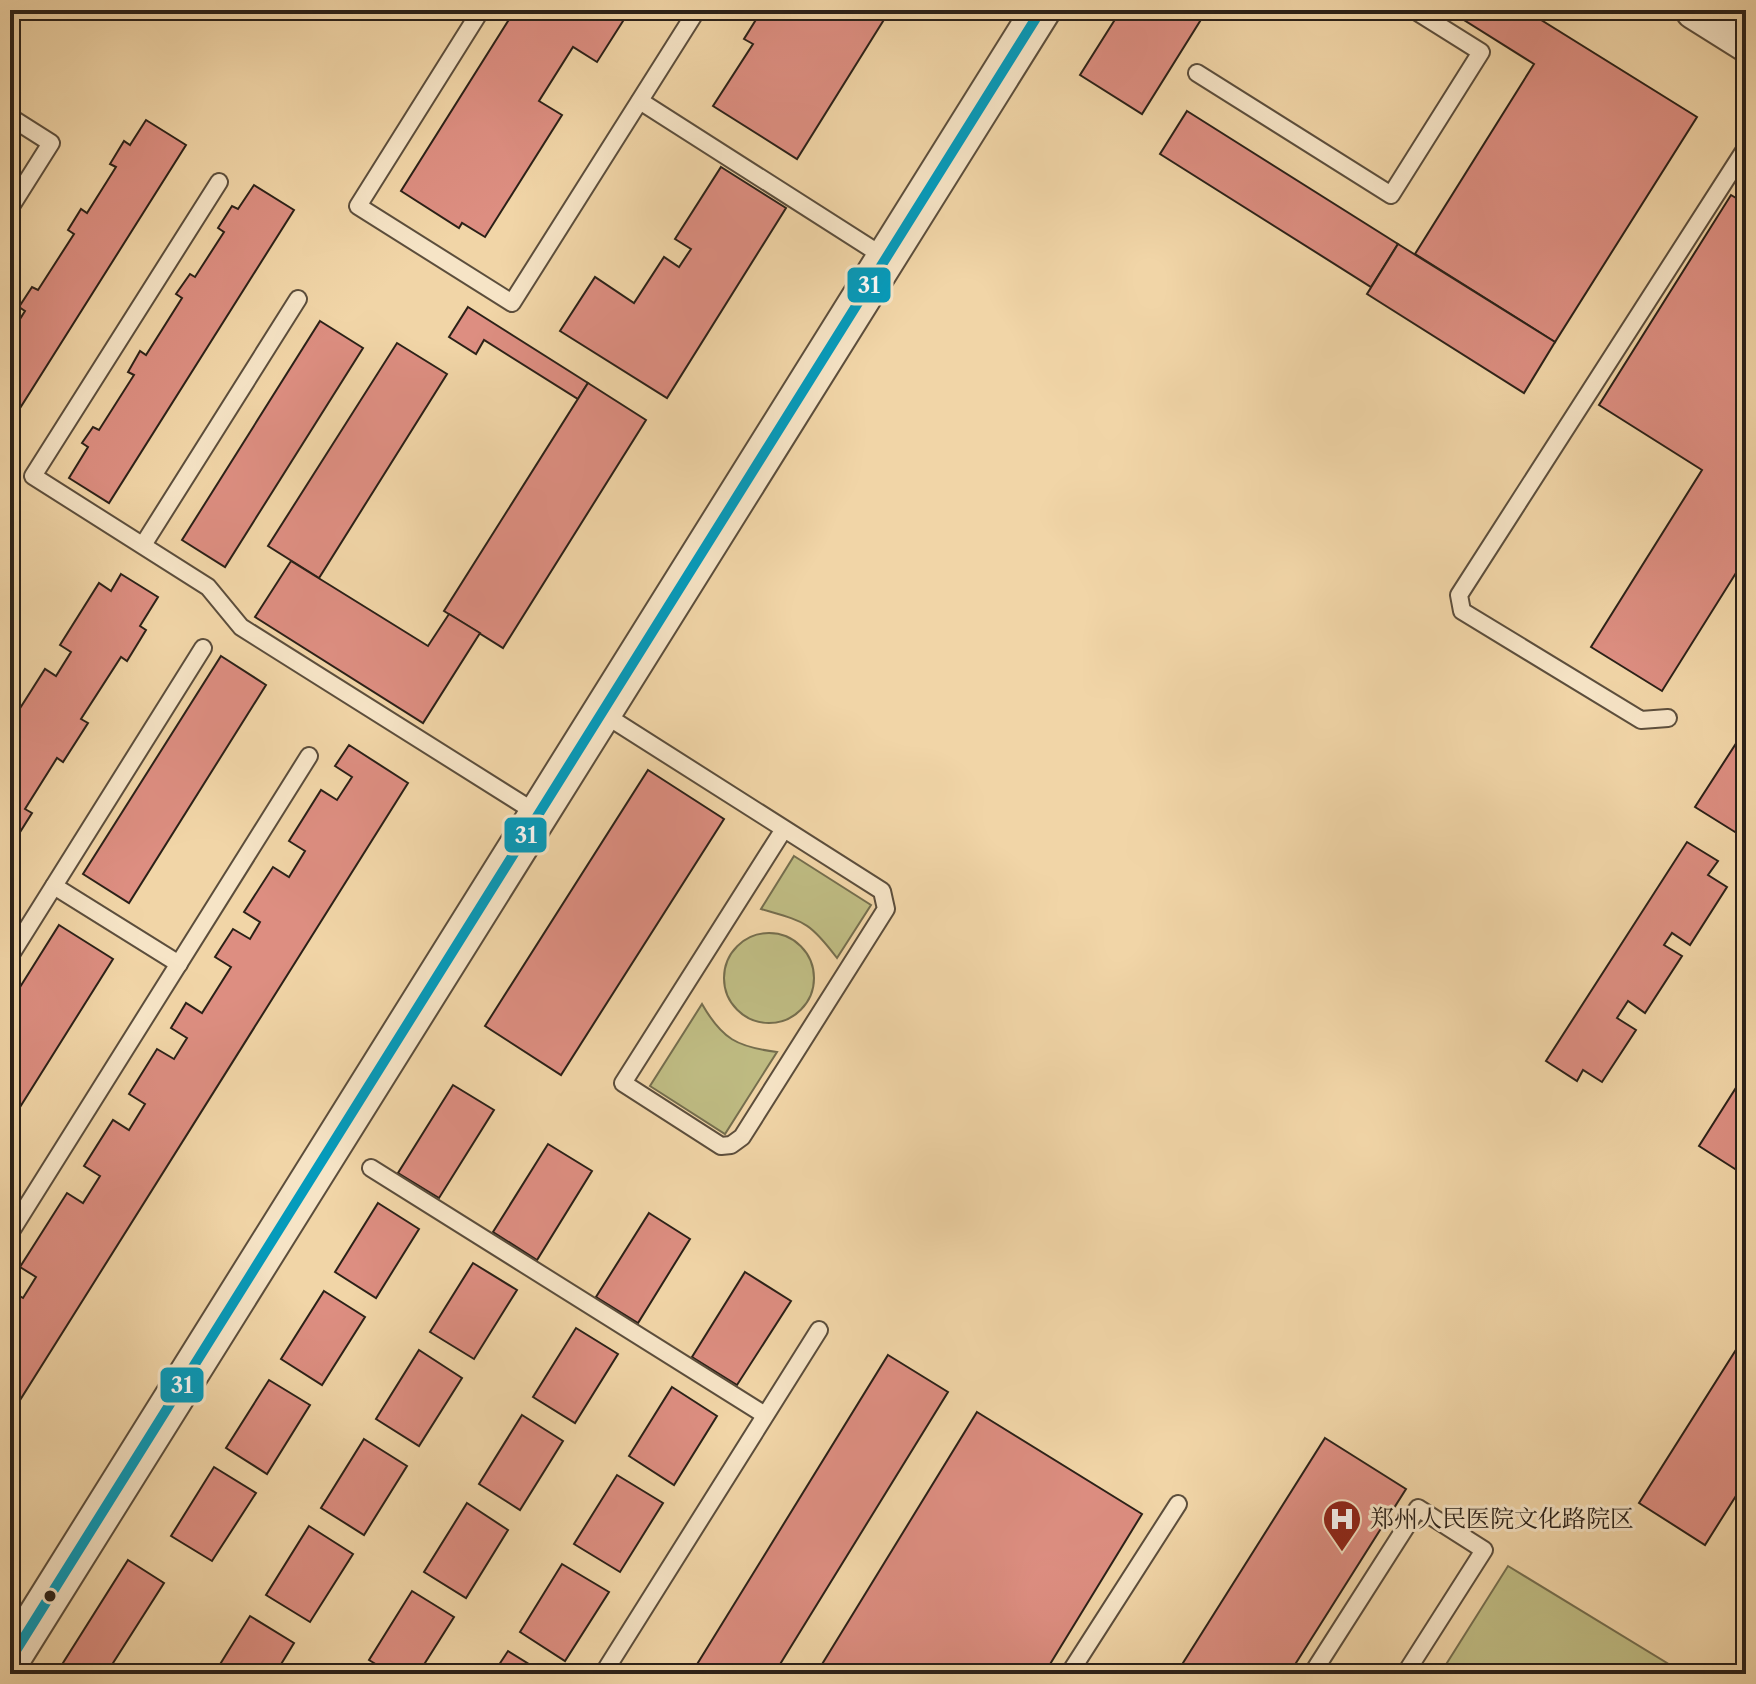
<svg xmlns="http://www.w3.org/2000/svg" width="1756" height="1684" viewBox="0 0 1756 1684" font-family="'Libre Caslon Text','Noto Serif SC',serif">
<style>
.green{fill:#bfbc83;stroke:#756e4e;stroke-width:2}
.building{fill:#dd8e81;stroke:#2b2118;stroke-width:2}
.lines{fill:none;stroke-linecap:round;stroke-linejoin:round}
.service-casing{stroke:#5c4e3c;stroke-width:20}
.tertiary-casing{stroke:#5c4e3c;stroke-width:42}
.service{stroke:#f6e4c6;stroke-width:16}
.tertiary{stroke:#f6e4c6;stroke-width:38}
.bus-1-casing{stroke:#f6e4c6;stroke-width:16}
.bus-1{stroke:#049bbc;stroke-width:10}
.bus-dot{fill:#2b2118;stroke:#f6e4c6;stroke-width:3}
.labels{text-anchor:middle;stroke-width:6;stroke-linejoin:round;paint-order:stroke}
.poi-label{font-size:24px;fill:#2b2118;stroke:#f6e4c6;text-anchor:start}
.line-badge{stroke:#f6e4c6;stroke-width:3}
.badge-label{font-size:22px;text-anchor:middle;font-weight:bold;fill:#fff}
</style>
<rect width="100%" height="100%" fill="#f1d5a7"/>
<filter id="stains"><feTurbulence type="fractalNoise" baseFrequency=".0025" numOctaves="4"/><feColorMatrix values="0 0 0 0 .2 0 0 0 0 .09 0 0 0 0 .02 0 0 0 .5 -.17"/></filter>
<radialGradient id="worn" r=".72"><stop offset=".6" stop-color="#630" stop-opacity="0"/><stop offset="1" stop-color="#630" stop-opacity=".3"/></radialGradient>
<g class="green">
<path d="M794 856 871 905 837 958C809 921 805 922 761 909Z"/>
<circle cx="769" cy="978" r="45"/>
<path d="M702 1004C722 1039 737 1047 777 1052L725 1134 650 1086Z"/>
<polygon points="1508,1566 1685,1674 1440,1674"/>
</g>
<g class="building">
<polygon points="515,10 630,10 597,62 573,47 539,101 562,115 485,237 462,223 459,228 401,191"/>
<polygon points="762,10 890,10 797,159 713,106 753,44 744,39"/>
<polygon points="1121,10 1207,10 1142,114 1080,75"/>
<polygon points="1448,10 1525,10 1697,117 1555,342 1415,254 1534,64"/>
<polygon points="1187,111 1398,244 1371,287 1160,154"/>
<polygon points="146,120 186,145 10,424 10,335 25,311 19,307 32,287 38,290 74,234 68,230 81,209 87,213 116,167 110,164 124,141 130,145"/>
<polygon points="721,167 786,208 667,398 560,331 595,277 634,303 664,257 679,267 691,249 675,239"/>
<polygon points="254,185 294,210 109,503 69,478 88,447 82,443 93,427 99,430 134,375 128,372 140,351 146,355 182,298 176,294 190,274 195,277 224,232 218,228 232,206 238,209"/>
<polygon points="1731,195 1746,204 1746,557 1662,691 1591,647 1702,470 1599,405"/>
<polygon points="1398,244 1555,342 1524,393 1367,294"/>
<polygon points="468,307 588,383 578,399 484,340 476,354 449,337"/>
<polygon points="320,321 363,348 225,567 182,540"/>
<polygon points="397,343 447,374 319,578 268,546"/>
<polygon points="588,383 646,420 503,648 444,611"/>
<polygon points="291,561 428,646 449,614 480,633 423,723 255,617"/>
<polygon points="121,574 158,597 140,626 146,630 127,661 121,657 81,719 88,723 63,762 57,758 25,809 32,813 12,845 10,844 10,724 45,669 56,676 71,652 60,645 99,583 111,591"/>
<polygon points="221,656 266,685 129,903 83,874"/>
<polygon points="1746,728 1746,816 1735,832 1695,807"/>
<polygon points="349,745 408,783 10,1416 10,1290 23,1298 36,1277 20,1267 67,1193 83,1203 100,1176 84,1166 113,1120 129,1130 145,1104 129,1094 157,1049 174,1059 187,1038 171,1028 186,1003 202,1013 231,967 215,957 233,929 250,939 260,922 244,912 273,867 289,877 305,851 289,841 321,790 337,800 352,777 335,766"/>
<polygon points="648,770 724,819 561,1075 485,1026"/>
<polygon points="1687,842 1718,861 1708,875 1727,887 1690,945 1672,933 1664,945 1682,956 1645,1013 1628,1001 1617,1018 1636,1030 1602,1082 1583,1070 1577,1081 1546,1061"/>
<polygon points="59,925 113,959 10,1123 10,1003"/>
<polygon points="1746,1072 1746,1176 1699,1146"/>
<polygon points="453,1085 494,1110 439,1198 398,1173"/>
<polygon points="548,1144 592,1171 537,1260 493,1232"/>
<polygon points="378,1203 419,1229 376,1298 335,1272"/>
<polygon points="649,1213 690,1239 638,1323 596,1297"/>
<polygon points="473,1263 517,1290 474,1359 430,1332"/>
<polygon points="745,1272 791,1301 737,1385 692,1357"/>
<polygon points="324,1291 365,1317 322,1385 281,1359"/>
<polygon points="576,1328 618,1354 575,1423 533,1397"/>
<polygon points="1746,1334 1746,1480 1705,1545 1639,1503"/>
<polygon points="419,1350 462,1378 419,1446 376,1419"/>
<polygon points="888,1355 948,1392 774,1674 691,1674"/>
<polygon points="269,1380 310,1405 267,1474 226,1448"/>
<polygon points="672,1387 717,1416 674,1485 629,1456"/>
<polygon points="977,1412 1142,1514 1044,1674 816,1674"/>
<polygon points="522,1415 563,1441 520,1510 479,1484"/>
<polygon points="1325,1438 1406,1489 1289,1674 1176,1674"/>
<polygon points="364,1439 407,1466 364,1535 321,1508"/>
<polygon points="214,1467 256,1493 212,1561 171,1536"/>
<polygon points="617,1475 663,1503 620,1572 574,1544"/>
<polygon points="467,1503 508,1530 466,1598 424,1572"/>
<polygon points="309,1526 353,1554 310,1622 266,1595"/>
<polygon points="128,1560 164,1583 106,1674 56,1674"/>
<polygon points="562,1564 609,1592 565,1661 520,1632"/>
<polygon points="412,1591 454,1617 418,1674 392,1674 369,1660"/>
<polygon points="250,1616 294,1643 275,1674 214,1674"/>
<polygon points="508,1651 545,1674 493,1674"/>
</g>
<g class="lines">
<defs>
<g id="service">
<polyline points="481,10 358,206 512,303 697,10"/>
<polyline points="1197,73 1391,195 1481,52 1414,10"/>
<polyline points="640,101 886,258"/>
<polyline points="10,117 51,143 10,208"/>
<polyline points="219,182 33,476 208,587 241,627 538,814"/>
<polyline points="143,545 298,299"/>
<polyline points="602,713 882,891 886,909 742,1137 731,1145 721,1146 623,1083 784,829"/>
<polyline points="1668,718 1641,720 1462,611 1459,595 1746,148"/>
<polyline points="54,886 179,964"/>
<polyline points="10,956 203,648"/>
<polyline points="371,1168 765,1415"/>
<polyline points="10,1233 309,756"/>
<polyline points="603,1674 819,1330"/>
<polyline points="1069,1674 1178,1504"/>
<polyline points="1312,1674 1418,1508 1484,1550 1405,1674"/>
</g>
<g id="tertiary">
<polyline points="1695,10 1746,42"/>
<polyline points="10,1660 1041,10"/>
</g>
</defs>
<use href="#service" class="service-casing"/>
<use href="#tertiary" class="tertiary-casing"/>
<use href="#service" class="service"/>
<use href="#tertiary" class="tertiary"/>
<defs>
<polyline id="bus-1" points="10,1660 1041,10"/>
</defs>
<use href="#bus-1" class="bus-1-casing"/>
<use href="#bus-1" class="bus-1"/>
</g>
<defs>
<symbol id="hospital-pin" viewBox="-11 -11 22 30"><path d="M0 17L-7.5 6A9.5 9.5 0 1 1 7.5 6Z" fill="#8f2418" stroke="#f6e4c6"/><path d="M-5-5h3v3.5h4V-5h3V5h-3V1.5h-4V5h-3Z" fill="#fff"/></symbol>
</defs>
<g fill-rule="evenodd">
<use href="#hospital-pin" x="1320" y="1497" width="44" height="60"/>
</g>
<circle class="bus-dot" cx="50" cy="1596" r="7"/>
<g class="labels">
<g class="poi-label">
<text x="1370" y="1527">郑州人民医院文化路院区</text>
</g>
</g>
<g class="line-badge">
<rect x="846" y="266" width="46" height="38" rx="8" fill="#049bbc"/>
<rect x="503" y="816" width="45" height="38" rx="8" fill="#049bbc"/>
<rect x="159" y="1366" width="46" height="38" rx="8" fill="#049bbc"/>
</g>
<g class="badge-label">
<text x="869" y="293">31</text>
<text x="526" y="843">31</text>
<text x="182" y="1393">31</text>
</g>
<rect width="1756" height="1684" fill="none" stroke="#f1d5a7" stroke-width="40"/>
<rect x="12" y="12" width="1732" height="1660" fill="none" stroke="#2b2118" stroke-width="4"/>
<rect x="20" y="20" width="1716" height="1644" fill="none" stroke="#2b2118" stroke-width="2"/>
<rect width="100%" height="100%" filter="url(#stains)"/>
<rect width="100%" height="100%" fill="url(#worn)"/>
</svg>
